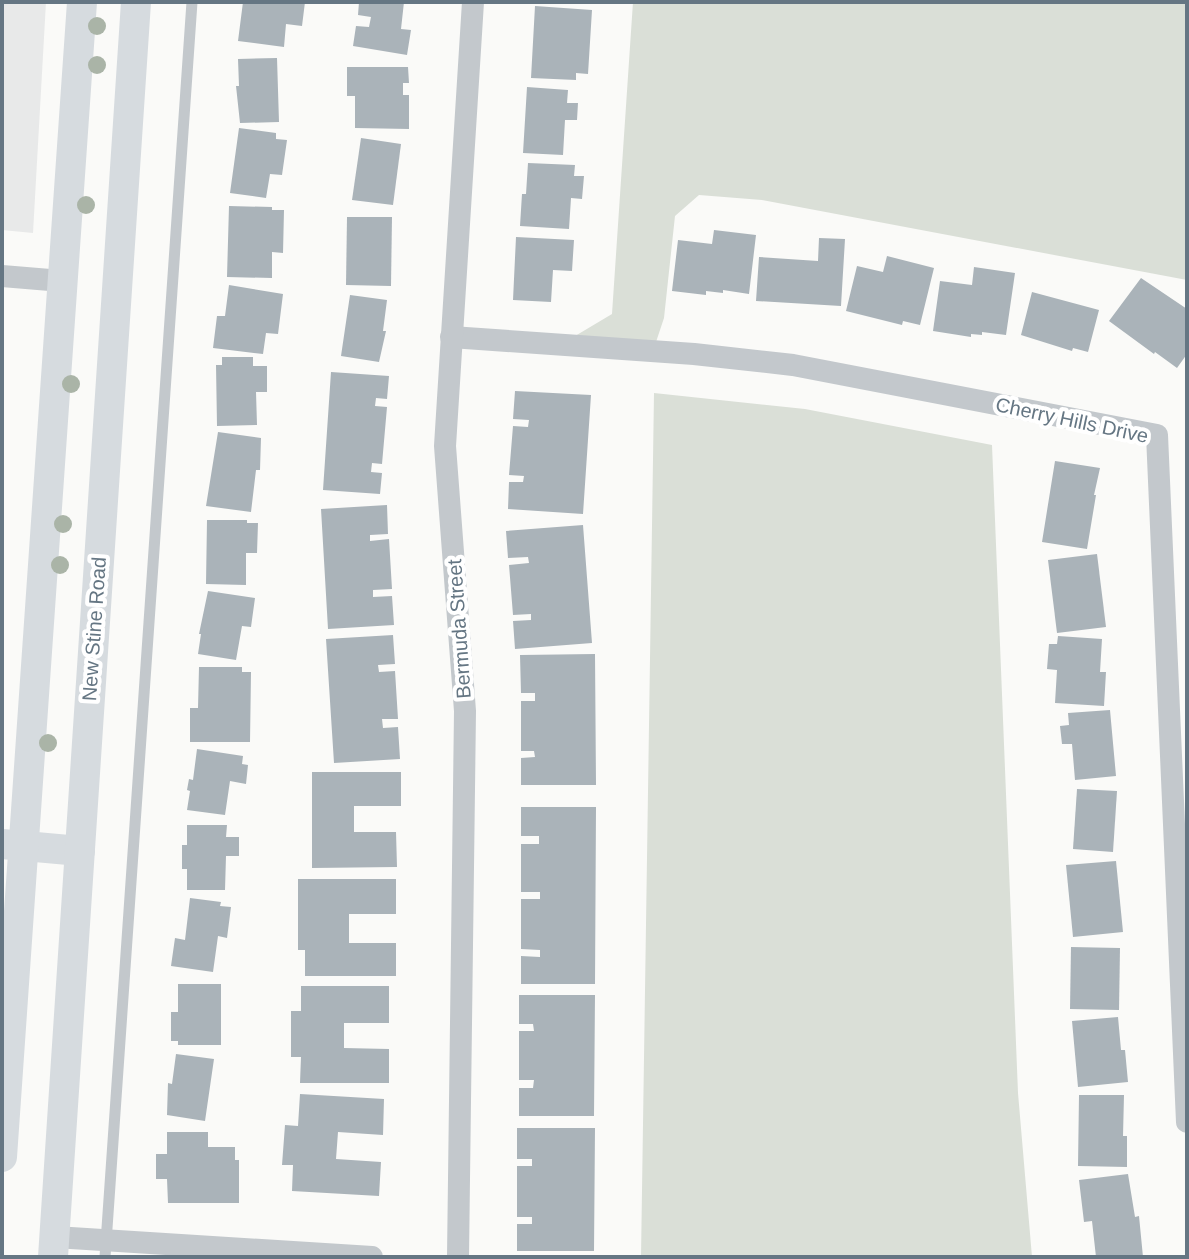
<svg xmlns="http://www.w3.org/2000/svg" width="1189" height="1259" viewBox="0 0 1189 1259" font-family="Helvetica,sans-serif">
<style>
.built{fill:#e8e9e9}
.green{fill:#dadfd7}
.building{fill:#aab3b9}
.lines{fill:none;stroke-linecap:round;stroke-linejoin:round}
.lane{stroke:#c3c8cc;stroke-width:11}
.street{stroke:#c3c8cc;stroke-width:22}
.secondary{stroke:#d6dbdf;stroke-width:30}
.tree{fill:#aab4a7}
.labels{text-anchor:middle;stroke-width:8;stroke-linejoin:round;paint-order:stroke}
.street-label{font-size:20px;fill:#657683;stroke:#fff}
</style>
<rect width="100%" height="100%" fill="#fafaf8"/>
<polygon class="built" points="2,2 46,2 33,233 2,230"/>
<g class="green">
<polygon points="633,2 1187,2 1187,280 762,200 699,195 675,216 664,318 653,351 560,345 612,314"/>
<polygon points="654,393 805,409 992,445 1018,1093 1032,1257 641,1257"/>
</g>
<g class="building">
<polygon points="243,2 305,2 302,26 286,24 284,47 238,41"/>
<polygon points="359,2 404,2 401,29 411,30 407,55 353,46 356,26 369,27 371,17 358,15"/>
<polygon points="535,6 592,10 588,74 576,73 576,80 531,78"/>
<polygon points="277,58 279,122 240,123 236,86 239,86 238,59"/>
<polygon points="347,67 408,67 409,83 403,83 403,95 409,95 409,129 355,128 355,96 347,96"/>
<polygon points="527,87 568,90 567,103 578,103 577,120 565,120 563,155 523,153"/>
<polygon points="239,128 276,133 276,139 287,140 282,175 270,174 266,198 230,193"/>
<polygon points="361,138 401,144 393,205 352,200"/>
<polygon points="528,163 575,165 574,176 584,176 582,199 571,198 569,229 520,226 522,194 526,194"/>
<polygon points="229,206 272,207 272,210 284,210 283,253 272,252 272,278 227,277"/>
<polygon points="347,217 392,217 391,286 346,285"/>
<polygon points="714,230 756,235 749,294 723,290 723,293 706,291 706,295 672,291 678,240 712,244"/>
<polygon points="516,237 574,240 572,271 553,270 551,302 513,300"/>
<polygon points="819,238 845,239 841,306 756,301 759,257 818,261"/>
<polygon points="887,256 934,268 920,325 903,321 902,325 846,311 857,266 883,272"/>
<polygon points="974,267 1015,273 1006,335 982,332 982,335 971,334 971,337 933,331 940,281 972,285"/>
<polygon points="1141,278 1187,309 1187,354 1177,368 1155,352 1154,354 1109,321"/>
<polygon points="229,285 283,294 278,334 266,333 263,354 213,348 217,316 225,316"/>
<polygon points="1032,292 1099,310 1088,352 1073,348 1072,351 1021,335"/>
<polygon points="350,295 387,300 383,331 386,331 379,362 341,356"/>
<polygon points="222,357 253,357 253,366 267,366 267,392 256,392 257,425 217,426 216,365 222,365"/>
<polygon points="331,372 389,376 387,399 376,398 375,406 387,407 382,464 372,463 371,472 382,473 380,494 323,490"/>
<polygon points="515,391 591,395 583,514 508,509 509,482 523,482 524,476 509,475 513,426 528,427 529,420 513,419"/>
<polygon points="218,432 261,438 260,470 256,470 251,512 206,506"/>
<polygon points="1055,461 1100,468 1094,495 1096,495 1087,549 1042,542"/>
<polygon points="387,505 388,534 370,535 370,541 389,539 392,589 373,590 373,597 392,596 394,625 328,629 321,509"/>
<polygon points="207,520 247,520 247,523 258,523 257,553 246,553 246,585 206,584"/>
<polygon points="583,525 592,643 515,649 513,621 531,620 531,614 513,615 509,565 529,563 528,557 508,558 506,531"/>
<polygon points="1097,554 1106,627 1057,633 1048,560"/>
<polygon points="208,591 255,598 251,627 242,626 236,660 198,654 201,634 199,634"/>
<polygon points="393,635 395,664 378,665 379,672 395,671 398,719 382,719 383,728 398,727 400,759 334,763 326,639"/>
<polygon points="1058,636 1102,639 1100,672 1106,672 1104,706 1055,703 1057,670 1047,669 1049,644 1057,644"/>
<polygon points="595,654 596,785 521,785 521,758 535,757 534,751 521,751 521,701 535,701 535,693 521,693 520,655"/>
<polygon points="199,667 242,667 242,672 251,672 250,742 190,742 190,708 198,708"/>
<polygon points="1110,710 1116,776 1075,780 1072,744 1062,744 1060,726 1069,725 1068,713"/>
<polygon points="197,749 243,756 242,764 248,765 246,784 230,781 225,815 187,810 190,791 187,790 189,779 193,780"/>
<polygon points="312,772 401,772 401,806 354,806 354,832 396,832 397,867 312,868"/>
<polygon points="1077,789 1117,791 1113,852 1073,849"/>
<polygon points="521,807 596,807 595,984 521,984 521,956 540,957 540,950 521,949 521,899 540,899 540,892 521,892 521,844 539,844 539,836 521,836"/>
<polygon points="187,825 227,825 226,837 239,837 239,856 226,856 225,890 187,890 187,869 182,869 182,845 187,845"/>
<polygon points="1116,861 1123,932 1073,937 1066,865"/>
<polygon points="298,879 396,879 396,914 349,914 349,943 396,943 396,976 305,976 305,950 298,950"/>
<polygon points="190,898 221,902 220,906 231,907 227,938 218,936 213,972 171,966 175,938 185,940"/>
<polygon points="1071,947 1120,948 1119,1010 1070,1009"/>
<polygon points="178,984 221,984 221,1045 178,1045 178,1041 171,1041 171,1012 178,1012"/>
<polygon points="301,986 389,986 389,1023 344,1023 344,1048 389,1049 389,1083 300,1083 301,1057 291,1057 291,1011 301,1011"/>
<polygon points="519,995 595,995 594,1116 519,1116 519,1088 533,1088 534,1080 519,1080 519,1031 534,1031 533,1024 519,1024"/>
<polygon points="1118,1017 1121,1050 1125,1050 1128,1082 1078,1087 1072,1021"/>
<polygon points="176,1054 214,1059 205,1121 167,1115 168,1083 172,1084"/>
<polygon points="300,1094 384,1099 383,1135 338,1132 336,1159 381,1162 379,1196 292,1191 293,1165 282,1165 285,1125 298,1126"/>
<polygon points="1079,1095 1124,1095 1123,1136 1127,1136 1127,1167 1078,1166"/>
<polygon points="517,1128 595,1128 594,1251 517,1251 517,1224 532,1224 532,1217 517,1217 517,1166 532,1166 532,1159 517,1159"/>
<polygon points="167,1132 208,1132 208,1147 235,1147 235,1160 239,1160 239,1203 168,1203 167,1179 156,1179 156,1154 167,1154"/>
<polygon points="1128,1174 1135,1217 1139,1216 1143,1257 1096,1257 1092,1221 1084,1222 1079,1180"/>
</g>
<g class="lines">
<polyline class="lane" points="105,1257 192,2"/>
<g class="street">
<polyline points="2,276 62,281"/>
<polyline points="451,337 694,354 793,365 1157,435 1187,1122"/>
<polyline points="55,1237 372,1257"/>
<polyline points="458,1257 465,711 445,446 473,2"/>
</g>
<g class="secondary">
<polyline points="2,844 80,851"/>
<polyline points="2,1157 82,2"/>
<polyline points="53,1257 136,2"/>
</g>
</g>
<g class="tree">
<circle cx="97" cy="26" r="9"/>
<circle cx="97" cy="65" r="9"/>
<circle cx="86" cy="205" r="9"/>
<circle cx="71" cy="384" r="9"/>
<circle cx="63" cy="524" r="9"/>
<circle cx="60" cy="565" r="9"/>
<circle cx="48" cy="743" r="9"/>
</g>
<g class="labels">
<g class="street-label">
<text transform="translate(1072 420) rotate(12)" y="7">Cherry Hills Drive</text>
<text transform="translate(94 629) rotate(-86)" y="7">New Stine Road</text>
<text transform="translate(459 629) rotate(-94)" y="7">Bermuda Street</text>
</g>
</g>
<rect width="1189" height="1259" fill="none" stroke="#657683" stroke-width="8"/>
</svg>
